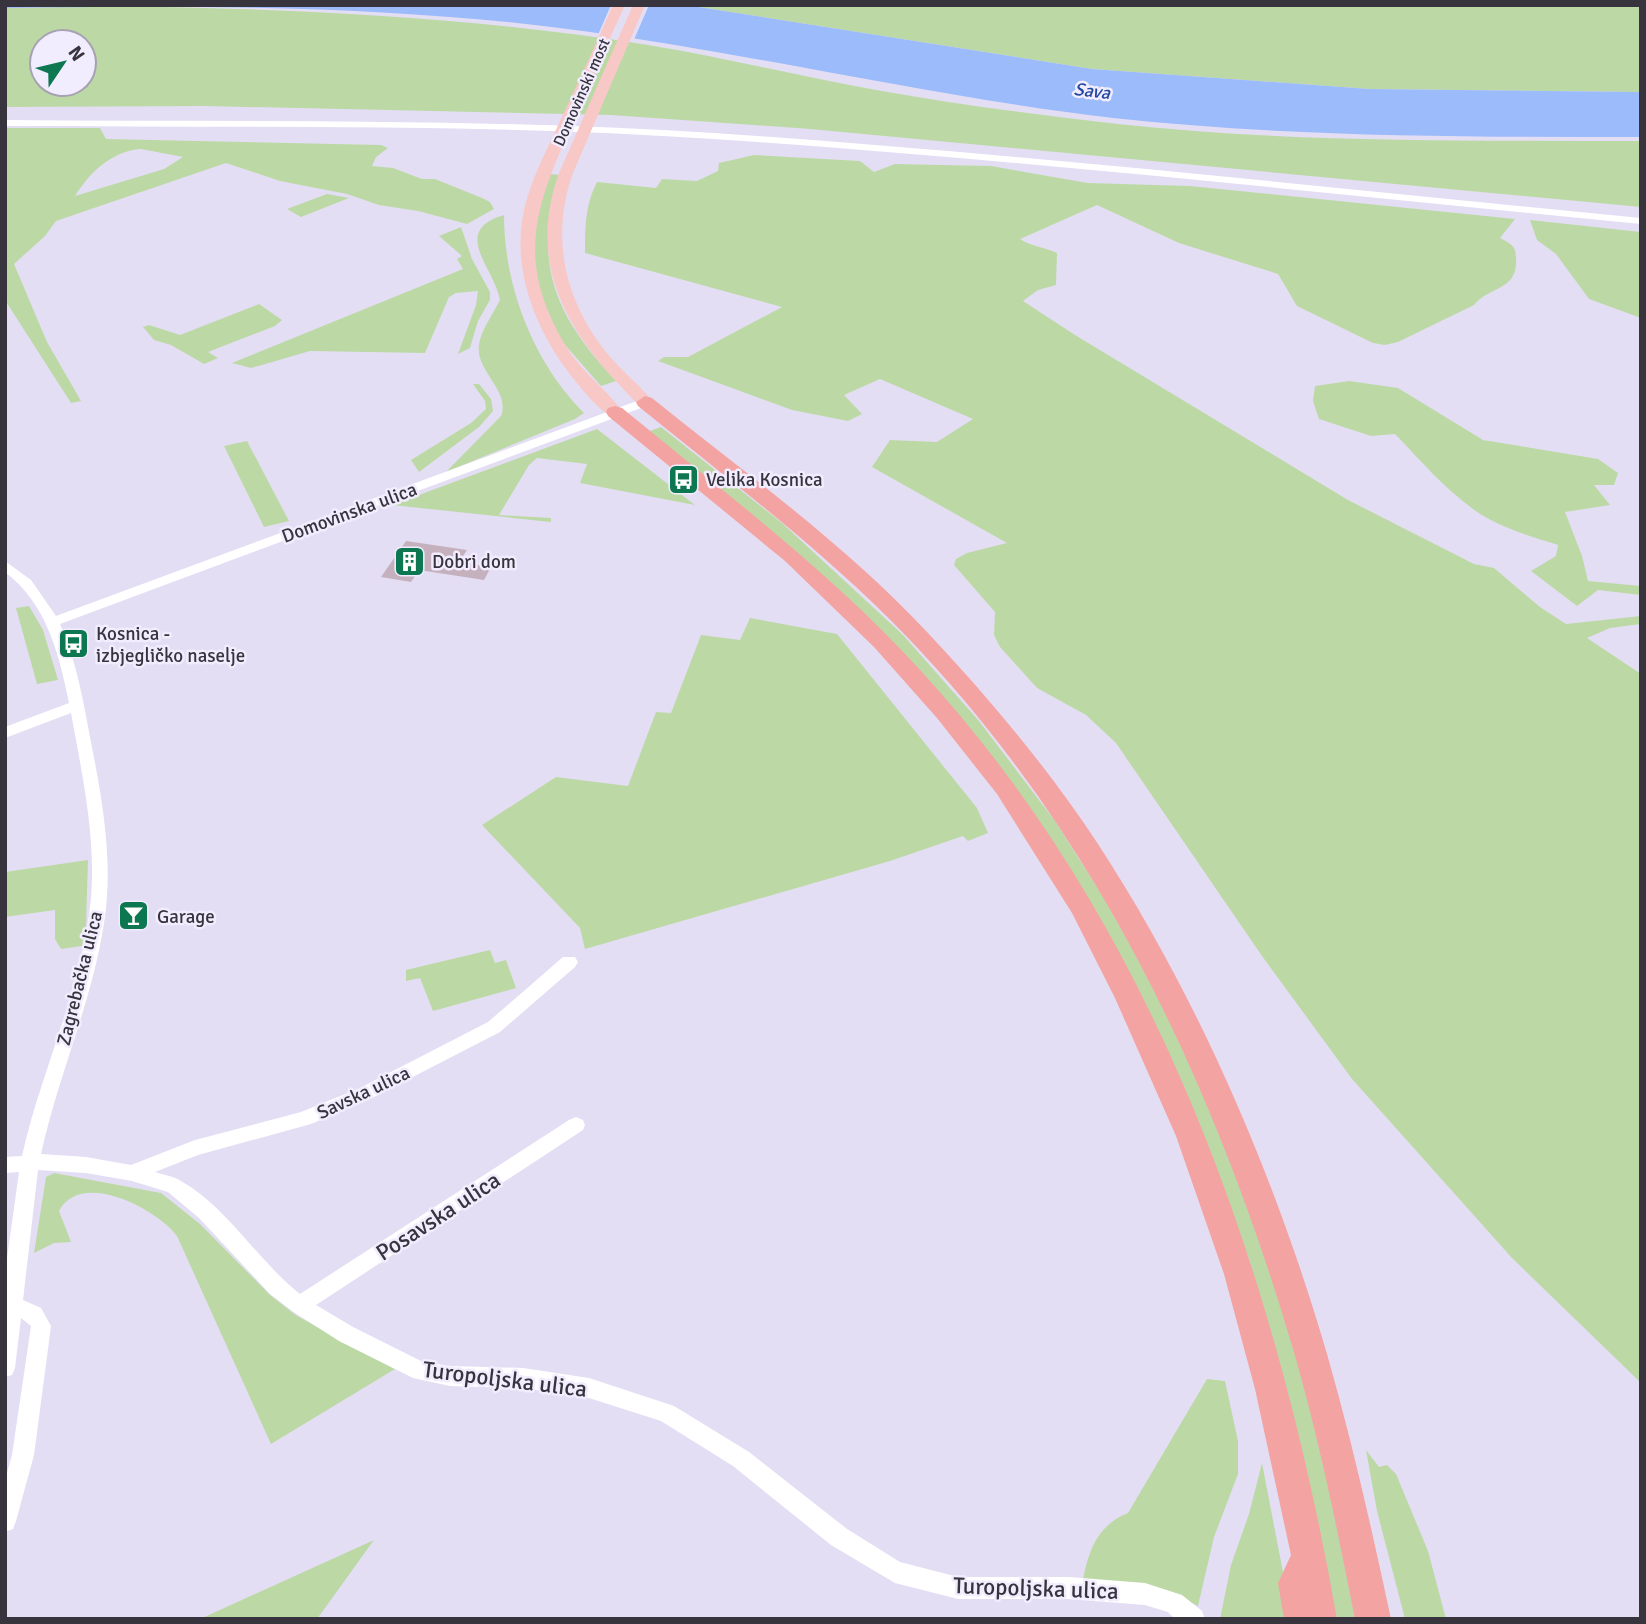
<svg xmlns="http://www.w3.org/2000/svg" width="1646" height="1624" viewBox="0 0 1646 1624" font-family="Signika,sans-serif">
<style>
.green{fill:#bcd9a5;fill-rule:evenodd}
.water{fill:#9cbbfb}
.pier{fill:#e4def4}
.building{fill:#c5b0be}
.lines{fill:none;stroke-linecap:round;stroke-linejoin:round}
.minor{fill:#fff;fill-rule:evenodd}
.major{fill:#f8c8c7;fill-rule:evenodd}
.highway{fill:#f3a3a2;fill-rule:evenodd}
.labels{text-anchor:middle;stroke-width:5;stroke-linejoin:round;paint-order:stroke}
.far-street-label{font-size:16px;fill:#37343d;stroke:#f1ecfe}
.far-water-label{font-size:18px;font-style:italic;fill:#2247a0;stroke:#f1ecfe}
.poi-label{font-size:19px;fill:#37343d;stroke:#f1ecfe;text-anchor:start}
.street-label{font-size:19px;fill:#37343d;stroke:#f1ecfe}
.near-street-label{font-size:23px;fill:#37343d;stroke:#f1ecfe}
</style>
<rect width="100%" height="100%" fill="#e4def4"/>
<g class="green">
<polygon points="686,5 1641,5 1641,92 1369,89 1092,69"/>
<path d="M119 6C295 9 474 17 648 45 726 58 804 77 882 91 960 105 1039 115 1118 124 1292 143 1467 140 1641 141V207L810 129 611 115 204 106 5 107V8ZM42 42H84V84H42Z"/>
<path d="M5 128H100L106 139 381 145 388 148 376 157 372 166 393 168 422 179H435L482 198 490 202 494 209 467 224 418 211 379 205 347 194 280 181 226 163 56 221 45 236 14 264 47 342 81 401 71 403 5 300ZM141 149 183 157 164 169 75 196C90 172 112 151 141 149Z"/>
<path d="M754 155 860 161 874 172 895 164 991 166 1088 183 1190 186 1515 219 1500 238C1515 246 1516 247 1516 263 1516 290 1488 287 1474 305L1398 342 1385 345 1373 343 1297 306 1278 274 1179 243 1097 205 1020 239C1032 247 1045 247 1057 253L1056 285 1038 290 1023 301 1075 335 1348 500 1474 564 1494 568 1540 607 1566 624 1641 616V624L1610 628 1587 638 1641 674V1383L1512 1258 1352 1079 1262 956 1116 743 1086 715 1037 688 1000 647 994 635 995 612 954 565 956 559 967 553 1007 543 872 467 890 440 937 442 973 419 880 379 844 395 862 414 848 421 792 410 658 361 664 357H688L782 307 585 253C585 228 585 205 597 182L656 188 662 179 697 181 718 171 719 163Z"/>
<path d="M549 174 561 175C531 262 555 316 616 381L601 386 558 337 540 293 534 263 533 227Z"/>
<polygon points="327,194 349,198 301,217 287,209"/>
<path d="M504 215C504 286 533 362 584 413L575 419 446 472 501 416C511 391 475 371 479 345 481 330 493 314 500 300 494 267 450 231 504 215Z"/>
<polygon points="1530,220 1641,232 1641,318 1589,299 1556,254 1537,240"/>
<polygon points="461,227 472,259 490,292 490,300 478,321 470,348 458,354 476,305 478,291 456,293 449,297 425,353 310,351 251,368 232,363 463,269 457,259 462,256 439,236"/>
<polygon points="259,304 282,320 275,326 208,352 218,358 204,364 171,345 154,340 143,327 149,325 180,335"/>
<path d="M1349 381 1398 388 1483 440 1598 459 1618 473 1614 485H1594L1610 505 1565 512 1582 556 1588 581 1641 586V595L1598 590 1577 606 1531 571 1556 556 1558 545C1529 536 1498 527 1473 509 1444 488 1420 460 1395 434L1371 436 1319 419 1313 401 1315 386Z"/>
<polygon points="473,384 479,384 491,399 493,411 479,427 419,472 411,460 471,423 486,409 485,401"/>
<polygon points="661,427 782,523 903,635 979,721 1055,821 1102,895 1136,955 1175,1032 1218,1125 1294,1340 1360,1619 1336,1619 1280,1368 1249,1259 1175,1072 949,705 647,432"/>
<polygon points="597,429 695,505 580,483 587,464 537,458 529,465 499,515 551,518 551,522 392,505"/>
<polygon points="247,441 289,521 264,527 224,446"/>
<polygon points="29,606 43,630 58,680 37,684 16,608"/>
<polygon points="750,618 837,634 977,808 988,833 968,841 963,836 890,861 585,949 580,928 482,825 556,777 628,786 656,712 671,713 701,635 740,640"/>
<polygon points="88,860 86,925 82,946 61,949 55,939 55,910 5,917 5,872"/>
<polygon points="490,950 495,963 506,960 516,988 433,1011 420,978 406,981 406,970"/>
<path d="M54 1173 161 1193 200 1224 270 1295 297 1316 395 1369 271 1444 177 1236C157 1209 81 1169 59 1211L71 1242 54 1243 34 1253 46 1177Z"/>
<path d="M1207 1379 1225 1381 1238 1441V1474L1214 1537 1198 1606 1181 1598 1083 1579C1089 1549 1098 1525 1128 1513Z"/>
<polygon points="1366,1450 1379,1467 1387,1465 1396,1474 1428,1551 1446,1619 1405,1619 1377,1511"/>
<polygon points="1262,1463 1292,1619 1220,1619 1231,1565 1249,1514"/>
<polygon points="374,1540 317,1619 200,1619"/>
</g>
<path class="water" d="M5 5H686L1092 69 1369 89 1641 92V137C1465 137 1288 137 1113 118 934 97 760 55 583 31 392 5 197 5 5 8Z"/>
<polygon class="pier" points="611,5 649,5 633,42 597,37"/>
<polygon class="building" points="406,541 467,550 459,562 491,567 484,580 419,570 411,582 381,577"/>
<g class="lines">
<g class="minor">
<path d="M5 120C241 122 478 118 714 133 1023 154 1332 188 1641 218V224C1332 194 1023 160 714 139 478 123 241 128 5 126Z"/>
<path d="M645 398 649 399V405L60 624C76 660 83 699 90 737 102 798 114 861 104 923 92 1002 58 1076 41 1154L86 1157 131 1165 195 1140 301 1112 360 1088 488 1022 563 957H575L578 962 575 967 500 1032 372 1098 311 1124 198 1155 155 1172C163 1175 174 1176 181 1181 227 1207 258 1261 300 1294L569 1120 576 1117 583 1120 585 1125 583 1130 316 1305 353 1327 423 1362 450 1366 523 1368 589 1378 674 1406 749 1452 847 1529 900 1562 958 1577H1069L1145 1583 1182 1595 1202 1611 1205 1619H1175L1168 1612 1145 1605 1069 1599H958L895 1583 831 1545 733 1466 661 1421 589 1398 523 1388 450 1386 413 1378 339 1341 292 1311 270 1294 199 1218 168 1192 132 1181 86 1173 38 1170 23 1300 41 1308 51 1326 34 1455 16 1521 13 1529 5 1532V1480L12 1455 31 1326 21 1318 15 1368 12 1375 5 1377V1273L19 1172 5 1173V1157L22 1156C41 1070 83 987 91 898 96 836 82 774 71 713L5 738V727L69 703C59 654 47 604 5 572V561L31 580 56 616Z"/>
</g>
<g class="major">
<path d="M613 5H625C607 44 590 83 573 122 535 208 514 260 567 348 583 373 606 389 623 412L615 417C598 413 574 379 563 365 532 320 512 265 524 210 531 179 547 150 560 121 578 83 596 44 613 5Z"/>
<path d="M633 5H645L573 173C549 240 566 306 612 359 625 374 641 386 653 402L645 407 639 405C573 340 524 270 559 173Z"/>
</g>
<g class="highway">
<path d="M645 396 652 398C745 473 845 544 927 632 989 698 1048 768 1098 844 1199 999 1275 1176 1327 1354 1352 1441 1372 1530 1391 1619H1355C1337 1528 1319 1438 1293 1349 1216 1088 1099 837 909 639 827 553 730 481 638 406L636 402Z"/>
<path d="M615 406 622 408C725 493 832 573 922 672 1160 932 1277 1278 1337 1619H1284L1278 1583 1291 1555 1255 1389 1224 1274 1176 1136 1115 998 1072 913 997 794 937 718 874 647 785 561 608 416 606 412 608 408Z"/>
</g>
</g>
<defs>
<symbol id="bus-square" viewBox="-11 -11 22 22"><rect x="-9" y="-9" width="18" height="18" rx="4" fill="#0c7751" stroke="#f1ecfe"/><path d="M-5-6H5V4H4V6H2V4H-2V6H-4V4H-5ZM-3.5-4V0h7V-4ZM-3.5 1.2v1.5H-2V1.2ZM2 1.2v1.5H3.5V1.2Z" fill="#fff"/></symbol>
<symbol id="building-square" viewBox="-11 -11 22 22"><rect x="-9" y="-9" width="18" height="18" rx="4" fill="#0c7751" stroke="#f1ecfe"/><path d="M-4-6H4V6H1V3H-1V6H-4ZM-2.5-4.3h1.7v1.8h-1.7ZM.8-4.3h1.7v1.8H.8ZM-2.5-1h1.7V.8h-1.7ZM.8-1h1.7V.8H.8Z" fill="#fff"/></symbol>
<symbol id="bar-square" viewBox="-11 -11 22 22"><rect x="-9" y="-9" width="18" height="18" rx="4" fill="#0c7751" stroke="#f1ecfe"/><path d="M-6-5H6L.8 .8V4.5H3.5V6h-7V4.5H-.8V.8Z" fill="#fff"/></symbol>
</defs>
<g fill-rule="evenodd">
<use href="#bus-square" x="666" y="462" width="35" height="35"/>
<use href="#building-square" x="392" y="544" width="35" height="35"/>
<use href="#bus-square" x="56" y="626" width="35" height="35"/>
<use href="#bar-square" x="116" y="898" width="35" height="35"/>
</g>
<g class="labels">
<g class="far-street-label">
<text transform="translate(581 92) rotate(-66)" y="6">Domovinski most</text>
</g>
<g class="far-water-label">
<text transform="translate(1092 91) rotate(7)" y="6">Sava</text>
</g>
<g class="poi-label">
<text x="706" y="486">Velika Kosnica</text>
<text x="432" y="568">Dobri dom</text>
<text x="96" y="640">Kosnica -<tspan x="96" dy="22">izbjegličko naselje</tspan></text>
<text x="157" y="923">Garage</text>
</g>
<g class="street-label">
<text transform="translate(349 512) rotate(-20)" y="7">Domovinska ulica</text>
<text transform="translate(79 978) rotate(-76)" y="7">Zagrebačka ulica</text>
<text transform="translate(363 1092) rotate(-25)" y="7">Savska ulica</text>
</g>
<g class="near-street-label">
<text transform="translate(438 1216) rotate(-33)" y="8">Posavska ulica</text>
<text transform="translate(505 1379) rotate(7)" y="8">Turopoljska ulica</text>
<text transform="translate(1036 1588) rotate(2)" y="8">Turopoljska ulica</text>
</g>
</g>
<rect width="1646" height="1624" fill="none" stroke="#37343d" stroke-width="14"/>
<g transform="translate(63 63) rotate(55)"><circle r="33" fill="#f1ecfe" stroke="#a7a2b1" stroke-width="2"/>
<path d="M0-5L12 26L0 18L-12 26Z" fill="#0c7751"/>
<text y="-10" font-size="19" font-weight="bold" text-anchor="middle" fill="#37343d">N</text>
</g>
</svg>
